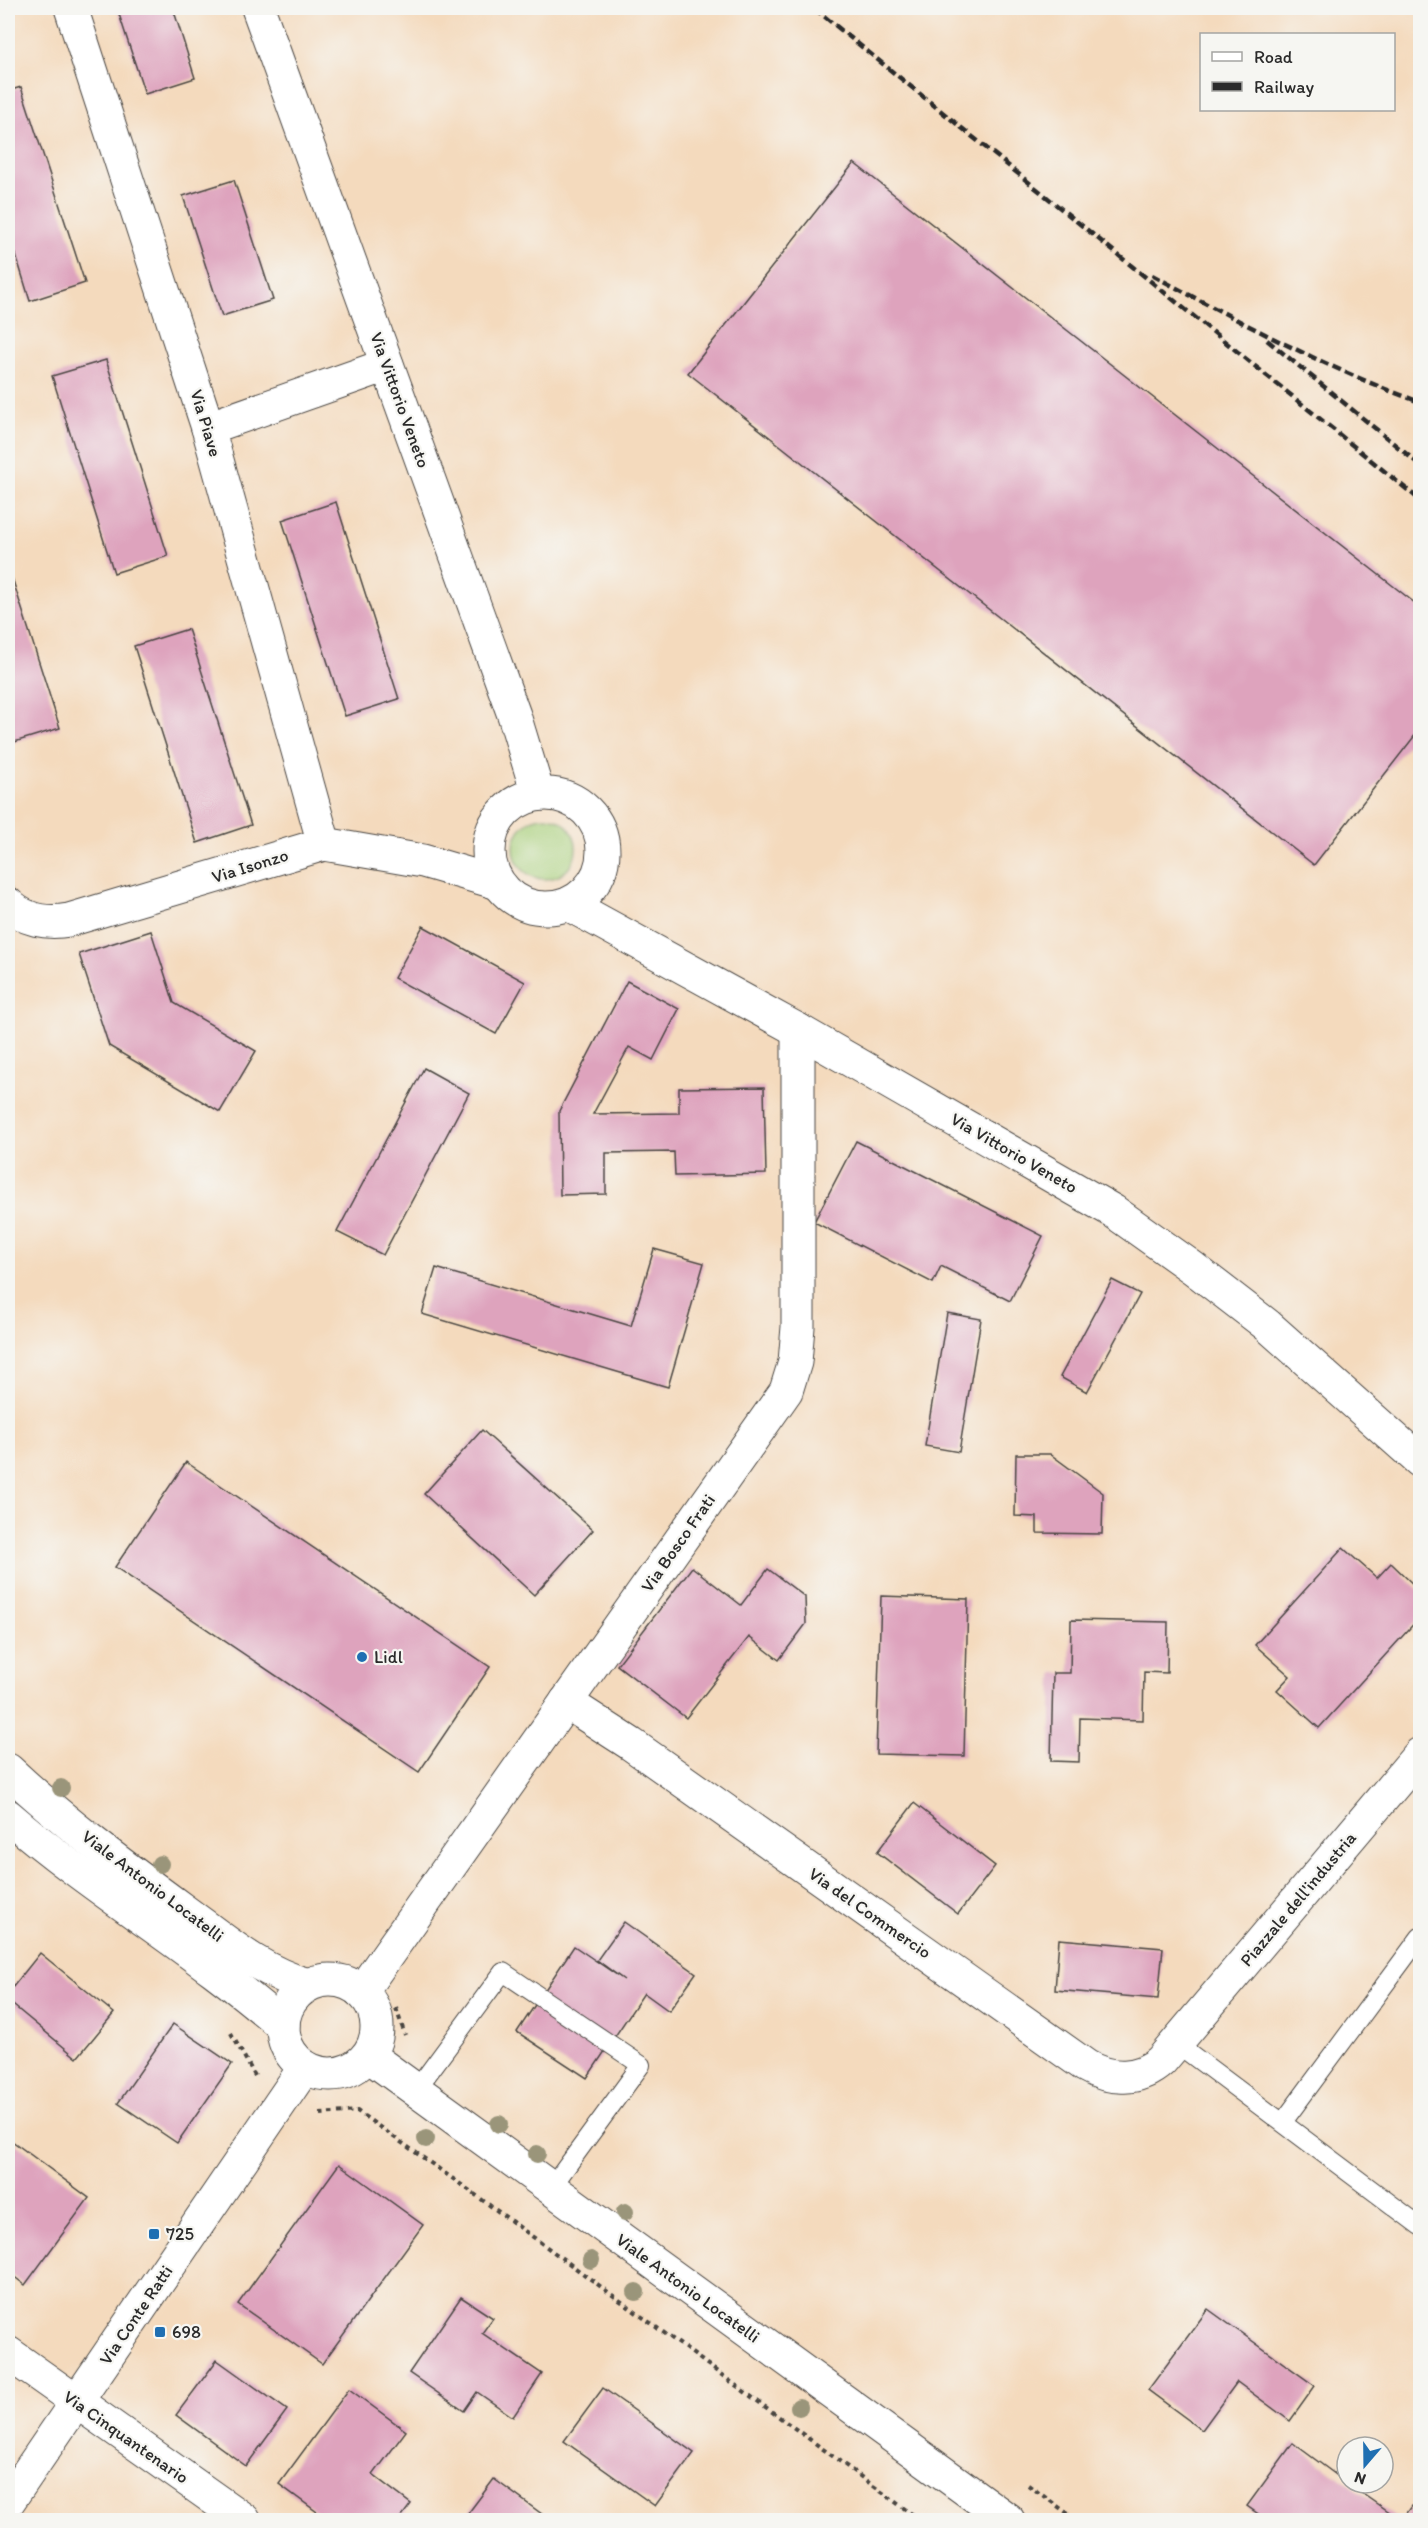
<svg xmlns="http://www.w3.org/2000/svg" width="1428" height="2528" viewBox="0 0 1428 2528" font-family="Itim,sans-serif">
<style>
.green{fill:#a9cf7a;stroke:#6a7d52;stroke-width:1.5}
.building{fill:#dea3bd}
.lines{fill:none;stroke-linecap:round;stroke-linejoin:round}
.service-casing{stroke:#494541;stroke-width:20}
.minor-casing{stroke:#494541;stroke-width:35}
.tertiary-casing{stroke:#494541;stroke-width:35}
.path{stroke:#494541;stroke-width:4;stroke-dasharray:4.5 4.5;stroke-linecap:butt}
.service{stroke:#fff;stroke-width:18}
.minor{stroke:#fff;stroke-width:33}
.tertiary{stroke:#fff;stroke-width:33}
.rail{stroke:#2b2b2b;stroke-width:4.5;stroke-dasharray:9 4.5;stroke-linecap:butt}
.tree{fill:#9a957a}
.poi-dot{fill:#1f6fb2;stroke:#f6f6f2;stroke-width:2}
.labels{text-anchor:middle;stroke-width:4.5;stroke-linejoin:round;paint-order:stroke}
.street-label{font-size:18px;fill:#2b2b2b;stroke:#f6f6f2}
.poi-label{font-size:18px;fill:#2b2b2b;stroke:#f6f6f2;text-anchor:start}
</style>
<rect width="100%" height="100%" fill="#f6f6f2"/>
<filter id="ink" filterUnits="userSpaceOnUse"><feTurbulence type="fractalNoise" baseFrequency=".0167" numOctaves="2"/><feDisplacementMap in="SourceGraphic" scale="12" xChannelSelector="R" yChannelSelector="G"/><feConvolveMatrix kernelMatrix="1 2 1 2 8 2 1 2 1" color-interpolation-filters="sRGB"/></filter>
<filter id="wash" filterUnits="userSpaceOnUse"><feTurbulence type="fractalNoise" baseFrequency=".008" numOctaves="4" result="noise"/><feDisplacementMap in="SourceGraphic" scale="24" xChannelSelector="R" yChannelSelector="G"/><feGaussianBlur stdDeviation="1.35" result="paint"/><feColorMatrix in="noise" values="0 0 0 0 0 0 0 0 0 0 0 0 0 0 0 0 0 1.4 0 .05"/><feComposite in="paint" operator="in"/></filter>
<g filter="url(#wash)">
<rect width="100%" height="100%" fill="#f4dabd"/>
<circle class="green" cx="545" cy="848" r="31"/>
<g id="blocks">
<g class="building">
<polygon points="117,8 173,8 195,78 145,94"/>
<polygon points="21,87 85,283 30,301 8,229 8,91"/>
<polygon points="854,163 1420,607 1420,729 1314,865 688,373"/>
<polygon points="234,180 273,300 222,316 183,196"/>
<polygon points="106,360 168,556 114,573 52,376"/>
<polygon points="336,502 399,699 345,716 282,520"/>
<polygon points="8,565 60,728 8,744"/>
<polygon points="188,629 251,825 197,843 134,646"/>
<polygon points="423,926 525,982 496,1034 394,978"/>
<polygon points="151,931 174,1003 256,1051 220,1112 109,1046 79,954"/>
<polygon points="627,981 679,1009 653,1060 629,1047 593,1114 679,1113 679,1088 764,1087 766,1174 675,1176 674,1152 606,1153 606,1194 560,1195 559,1111"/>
<polygon points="424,1068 469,1093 383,1255 337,1232"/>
<polygon points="856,1141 1043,1236 1010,1301 941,1266 933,1283 814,1222"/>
<polygon points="654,1249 704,1263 668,1387 422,1314 436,1268 631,1326"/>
<polygon points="1112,1280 1140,1294 1087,1392 1060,1377"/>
<polygon points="947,1313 981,1319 959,1452 925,1446"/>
<polygon points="482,1430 593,1530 534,1595 424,1494"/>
<polygon points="1016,1454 1050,1454 1103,1493 1102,1534 1037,1533 1037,1517 1015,1516"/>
<polygon points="186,1462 490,1667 419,1772 115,1567"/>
<polygon points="1343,1548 1377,1578 1391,1563 1420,1591 1420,1617 1319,1728 1277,1690 1290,1676 1255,1645"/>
<polygon points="692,1567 741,1605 768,1569 805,1597 806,1624 779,1660 749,1637 686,1718 617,1665"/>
<polygon points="881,1596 968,1599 964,1756 876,1754"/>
<polygon points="1071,1620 1168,1622 1167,1673 1144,1672 1143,1720 1080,1718 1079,1762 1051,1761 1053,1673 1070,1673"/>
<polygon points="914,1803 995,1866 958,1914 877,1852"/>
<polygon points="624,1922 696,1973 669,2011 644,1993 587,2078 517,2032 574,1946 624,1980 597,1960"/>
<polygon points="1059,1939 1163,1948 1158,1999 1055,1990"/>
<polygon points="40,1953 114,2013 77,2058 8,2001 8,1993"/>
<polygon points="173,2024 232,2064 177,2143 118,2103"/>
<polygon points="8,2138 89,2198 25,2285 8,2272"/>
<polygon points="339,2164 423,2225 322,2364 238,2304"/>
<polygon points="461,2297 493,2318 482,2333 542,2374 513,2417 477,2392 464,2411 409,2373"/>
<polygon points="1208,2309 1315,2386 1290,2421 1237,2382 1202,2430 1148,2390"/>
<polygon points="217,2360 287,2410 246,2466 176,2415"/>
<polygon points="603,2388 694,2453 655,2506 564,2441"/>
<polygon points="349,2389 406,2431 373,2475 411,2504 399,2520 328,2520 279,2484"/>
<polygon points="1293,2443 1347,2483 1400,2520 1267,2520 1247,2506"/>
<polygon points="494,2479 550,2520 463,2520"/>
<polygon points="1420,2495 1420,2520 1402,2520"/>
</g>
</g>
</g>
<g filter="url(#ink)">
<use href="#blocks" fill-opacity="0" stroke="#494541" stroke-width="1.5"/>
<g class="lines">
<defs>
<g id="service">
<polyline points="1176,2043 1420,2226"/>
<polyline points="416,2090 503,1972 641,2065 551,2188"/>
<polyline points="1283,2122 1420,1937"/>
</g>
<g id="minor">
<polyline points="71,8 208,428 324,844"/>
<polyline points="258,8 514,715 538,794"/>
<polyline points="208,428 387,365"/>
<circle cx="546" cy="851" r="57"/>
<path d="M8 904C24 920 47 924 69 920L324 844 423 861 498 883"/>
<polyline points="568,904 798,1030 1113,1211 1193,1268 1267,1325 1420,1461"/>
<path d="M566 1702 631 1744 1086 2066C1110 2080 1139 2081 1161 2061L1420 1754"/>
<polyline points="361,1992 786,1391 795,1362 798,1327 798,1030"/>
<polyline points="8,2353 244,2520"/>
<polyline points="8,2502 305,2067"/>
</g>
<g id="tertiary">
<path d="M8 1770C62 1821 123 1866 183 1910 223 1939 260 1972 308 1985"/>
<path d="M8 1816C95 1891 196 1950 283 2026"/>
<circle cx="330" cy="2027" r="47"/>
<polyline points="369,2056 1008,2520"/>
</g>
</defs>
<use href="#service" class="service-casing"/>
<use href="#minor" class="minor-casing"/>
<use href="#tertiary" class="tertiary-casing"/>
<g class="path">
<polyline points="396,2008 405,2035"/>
<polyline points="231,2033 255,2076"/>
<polyline points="320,2114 357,2111 466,2188 920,2520"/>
<polyline points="1028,2485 1077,2520"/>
</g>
<use href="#service" class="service"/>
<use href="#minor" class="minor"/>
<use href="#tertiary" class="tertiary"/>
<g class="rail">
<polyline points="814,8 1420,500"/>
<path d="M1152 275C1239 321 1327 369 1420 402"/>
<polyline points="1267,340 1420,465"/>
</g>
</g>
<g class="tree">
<circle cx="61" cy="1788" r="9"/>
<circle cx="160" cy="1864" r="9"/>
<circle cx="499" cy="2124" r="9"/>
<circle cx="426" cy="2139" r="9"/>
<circle cx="537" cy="2154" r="9"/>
<circle cx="625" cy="2212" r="9"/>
<circle cx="591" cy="2260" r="9"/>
<circle cx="636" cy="2292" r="9"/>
<circle cx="799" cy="2407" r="9"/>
</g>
</g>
<g class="poi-dot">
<circle cx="362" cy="1657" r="6"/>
<rect x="148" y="2228" width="12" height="12" rx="3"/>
<rect x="154" y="2326" width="12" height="12" rx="3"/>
</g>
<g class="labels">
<g class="street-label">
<text transform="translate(400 400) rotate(70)" y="6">Via Vittorio Veneto</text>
<text transform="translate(206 423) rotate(73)" y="6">Via Piave</text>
<text transform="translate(250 866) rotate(-17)" y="6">Via Isonzo</text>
<text transform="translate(1014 1153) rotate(30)" y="6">Via Vittorio Veneto</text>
<text transform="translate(678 1543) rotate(-55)" y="6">Via Bosco Frati</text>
<text transform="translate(153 1886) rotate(37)" y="6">Viale Antonio Locatelli</text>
<text transform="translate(1298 1899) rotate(-50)" y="6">Piazzale dell'industria</text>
<text transform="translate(870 1913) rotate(35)" y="6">Via del Commercio</text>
<text transform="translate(688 2288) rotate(36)" y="6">Viale Antonio Locatelli</text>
<text transform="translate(136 2315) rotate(-56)" y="6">Via Conte Ratti</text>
<text transform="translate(126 2437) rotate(35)" y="6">Via Cinquantenario</text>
</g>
<g class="poi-label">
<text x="374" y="1663">Lidl</text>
<text x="166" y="2240">725</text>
<text x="172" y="2338">698</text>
</g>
</g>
<rect width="1428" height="2528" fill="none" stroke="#f6f6f2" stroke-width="30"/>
<rect x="1200" y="33" width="195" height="78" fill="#f6f6f2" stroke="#a5a5a2" stroke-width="1.5"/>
<rect x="1212" y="52" width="30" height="9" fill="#ffffff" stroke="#a5a5a2" stroke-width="1.5"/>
<text x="1254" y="63" font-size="18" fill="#2b2b2b">Road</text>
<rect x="1212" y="82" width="30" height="9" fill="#2b2b2b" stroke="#a5a5a2" stroke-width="1.5"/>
<text x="1254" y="93" font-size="18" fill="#2b2b2b">Railway</text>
<g transform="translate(1365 2465) rotate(200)"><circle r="28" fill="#f6f6f2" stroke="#a5a5a2" stroke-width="1.5"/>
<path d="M0-4.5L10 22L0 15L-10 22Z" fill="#1f6fb2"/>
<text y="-9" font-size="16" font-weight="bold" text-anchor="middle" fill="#2b2b2b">N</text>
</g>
</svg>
